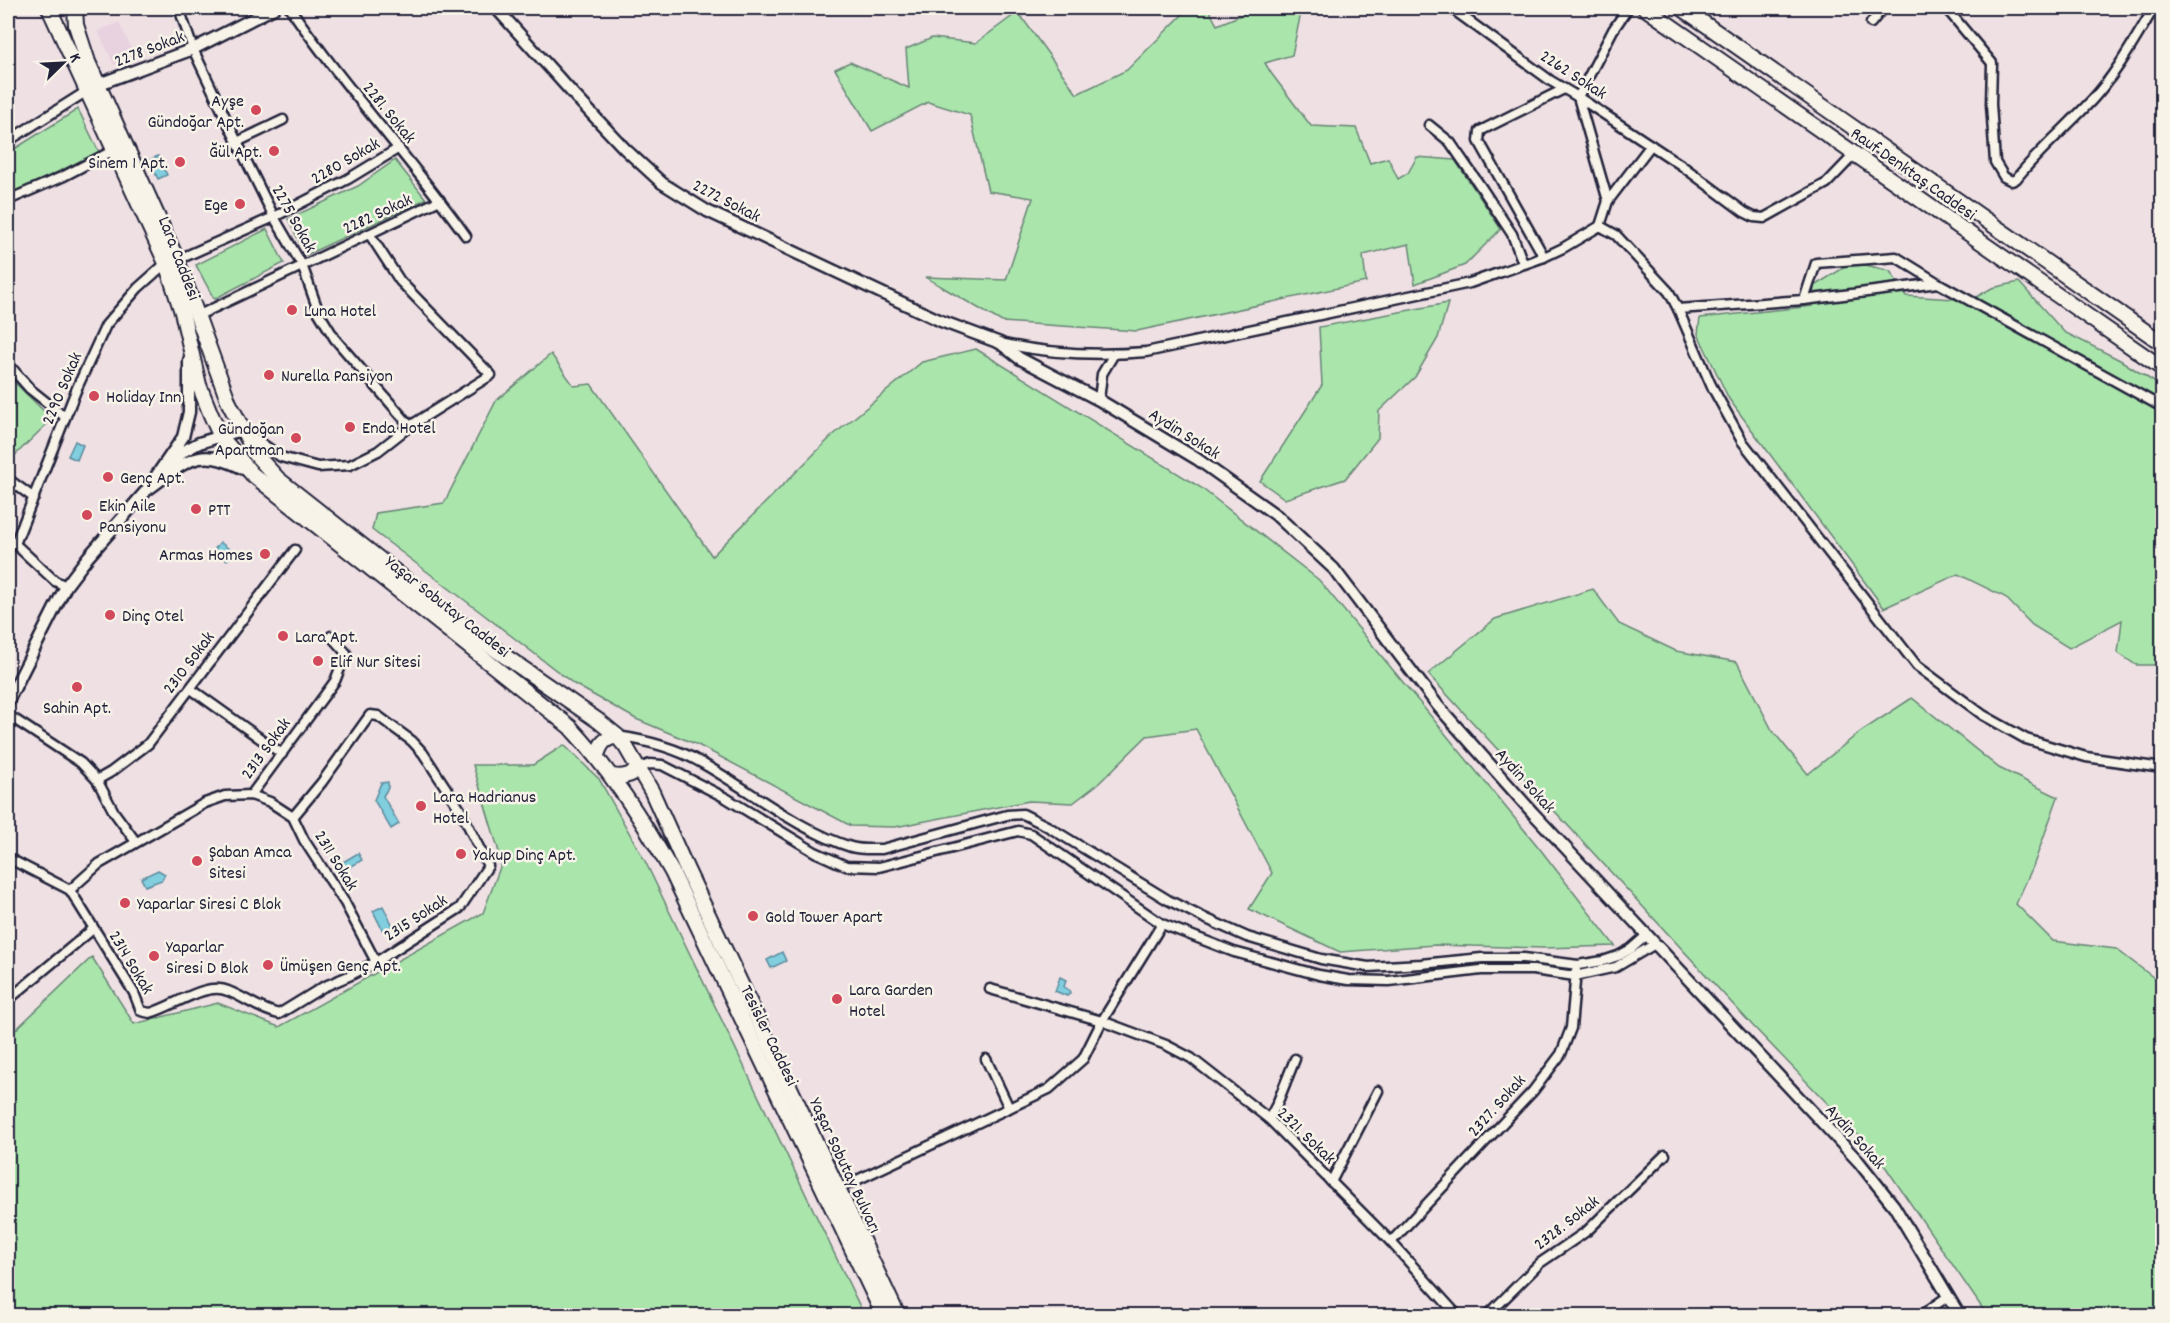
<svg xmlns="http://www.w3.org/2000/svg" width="2170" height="1323" viewBox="0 0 2170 1323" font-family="Dekko,sans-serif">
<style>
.built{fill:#e9d2e0}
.green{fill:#aae5ac;stroke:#668474;stroke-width:1.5}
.water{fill:#80cede;stroke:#5a899d;stroke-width:1.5}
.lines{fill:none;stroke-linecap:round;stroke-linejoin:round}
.minor-casing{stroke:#22223b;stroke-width:13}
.tertiary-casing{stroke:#22223b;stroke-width:15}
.primary-casing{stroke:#22223b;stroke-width:18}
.minor{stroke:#f7f3e8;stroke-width:8}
.tertiary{stroke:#f7f3e8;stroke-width:10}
.primary{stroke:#f7f3e8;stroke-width:14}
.poi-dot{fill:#d1495b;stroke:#f7f3e8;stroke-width:2}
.labels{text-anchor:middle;stroke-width:5;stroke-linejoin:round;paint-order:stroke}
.street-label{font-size:18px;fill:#22223b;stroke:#f7f3e8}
.poi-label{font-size:18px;fill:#22223b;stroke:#f7f3e8;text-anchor:start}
</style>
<rect width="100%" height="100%" fill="#efe0e3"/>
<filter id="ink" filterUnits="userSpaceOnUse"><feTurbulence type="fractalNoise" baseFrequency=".0167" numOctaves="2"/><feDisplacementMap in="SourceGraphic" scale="12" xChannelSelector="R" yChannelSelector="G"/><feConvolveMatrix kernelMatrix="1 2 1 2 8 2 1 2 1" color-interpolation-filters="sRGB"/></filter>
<g filter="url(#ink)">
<polygon class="built" points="119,22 135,56 114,65 98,31"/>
<g class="green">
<polygon points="1189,8 1208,8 1217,25 1258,8 1302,8 1292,55 1265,63 1271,73 1311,126 1356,128 1370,163 1388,158 1398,179 1408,173 1417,157 1455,160 1501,229 1465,265 1415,284 1409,244 1363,255 1366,282 1137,331 1002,322 925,277 1006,280 1033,198 988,191 970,115 928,102 872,131 835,69 850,62 909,88 906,49 932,38 976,43 1018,12 1077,94 1127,70"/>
<polygon points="78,109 99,152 8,196 8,153"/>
<polygon points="395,160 426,199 306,255 288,219 358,186"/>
<polygon points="267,229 284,263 214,299 196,265"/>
<polygon points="1853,262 1890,271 1906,296 1971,300 1992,288 2019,282 2064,332 2120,360 2162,387 2162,665 2136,665 2118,653 2122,620 2069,648 2032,625 2005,597 1958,574 1884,608 1729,399 1698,334 1700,318 1813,306 1814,286"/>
<polygon points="1448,303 1438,338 1415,377 1379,411 1378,438 1345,479 1285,499 1260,481 1322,385 1319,327"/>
<polygon points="976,349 1200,487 1319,580 1540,849 1615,946 1544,948 1435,945 1340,952 1249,909 1272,873 1196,729 1147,736 1098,784 1073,803 1029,801 895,827 851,826 698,745 636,719 574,684 479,611 372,530 376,513 444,503 496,401 551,354 574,386 591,384 712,556 832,436 922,362"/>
<polygon points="8,376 52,419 8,462"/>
<polygon points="1593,589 1619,624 1676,651 1737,662 1772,730 1808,774 1860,732 1912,698 1999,768 2058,797 2034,864 2016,904 2053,941 2116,949 2162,984 2162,1315 1987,1315 1878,1156 1753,1026 1428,674 1495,619"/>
<polygon points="564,745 599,779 645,861 864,1315 8,1315 8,1037 92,957 134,1024 218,1003 279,1027 483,913 502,862 473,765 533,765"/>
</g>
<g class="water">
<polygon points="158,156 167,175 158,179 149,160"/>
<polygon points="75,441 83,445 77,460 68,456"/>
<polygon points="220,542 233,552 227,560 214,550"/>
<polygon points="388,782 388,788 383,796 399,824 391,829 374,800 381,783"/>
<polygon points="358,853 362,860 342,872 338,865"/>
<polygon points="158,870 165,874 162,880 145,886 141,878"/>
<polygon points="383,906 393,926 383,931 373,911"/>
<polygon points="782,952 786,961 771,968 767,960"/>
<polygon points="1060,977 1066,980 1064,987 1069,990 1070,993 1067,996 1055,991"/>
</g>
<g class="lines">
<defs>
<g id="minor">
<polyline points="179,8 193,49 237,142 274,217 302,265 319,313 335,339 410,426"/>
<path d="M290 8C344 87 410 158 466 236"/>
<polyline points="1451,8 1551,81 1578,97 1681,165 1744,212 1754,217 1764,218 1827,183 1851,158 1858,156"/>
<path d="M1946 8 1992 63 1991 104 1995 162 2004 177 2012 181 2016 179C2039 150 2067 127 2092 100 2117 73 2135 39 2154 8"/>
<polyline points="1871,23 1883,8"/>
<polyline points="1429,125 1450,142 1481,187 1512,234 1523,263"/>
<polyline points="8,141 87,91"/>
<polyline points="237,142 283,120"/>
<polyline points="8,200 64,176 114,150"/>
<polyline points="1608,201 1651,145"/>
<polyline points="1600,226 1608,201 1578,97 1613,30 1628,8"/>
<polyline points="1544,257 1479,141 1480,131 1564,89"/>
<polyline points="177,260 274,217 348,179 399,148"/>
<polyline points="1804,300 1938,283"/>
<polyline points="1678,309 1804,300 1816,263 1896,257 1938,283 2162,407"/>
<polyline points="197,316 440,200"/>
<path d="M1000 343C1048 354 1096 356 1146 352L1470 283 1544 257 1563 248 1600 226 1616 235 1669 292 1678 309 1711 385 1742 441 1917 666 1983 715 2026 739 2086 757 2162 768"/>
<polyline points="8,364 30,389 65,417"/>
<polyline points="1099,400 1102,374 1114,354"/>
<polyline points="247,433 281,457 318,467 350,465 378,451 410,426 491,375 400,281 370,235"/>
<polyline points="8,479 34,498"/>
<polyline points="8,541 15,544 55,581 66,586"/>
<polyline points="15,544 77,388 106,325 138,288 166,263"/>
<polyline points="191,689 282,754"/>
<polyline points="8,715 81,763 97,780 114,812 136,842"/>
<path d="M617 736C644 740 676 748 700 762 747 788 799 831 851 847 861 850 872 849 882 849L1007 815 1023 814 1047 826 1168 900 1202 917 1247 937 1321 959 1368 967 1421 964 1482 958H1524L1578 965 1603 961 1618 956 1631 949 1647 935"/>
<polyline points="640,768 650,764 662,765 726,798 815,852 846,866 879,867 1018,831 1031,834 1162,924 1234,952 1319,975 1348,980 1389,981 1481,970 1533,970 1575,976 1616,967 1655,944"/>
<polyline points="97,780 111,772 148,744 295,550"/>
<polyline points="251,795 335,681 346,653 331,636"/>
<path d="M8 858 70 890 134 993 141 1011 150 1013C173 1007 206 981 228 991 246 998 260 1010 279 1014L323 987 351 975 376 962 460 908 488 866 461 811 423 753 412 741 378 716 370 715 322 782 293 817"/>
<polyline points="70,890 99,864 205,803 225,796 251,795 270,802 293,817 304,840 345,903 376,962"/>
<polyline points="990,989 1102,1021 1166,1045 1191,1058 1269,1119 1391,1242 1458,1316"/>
<polyline points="8,1000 93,929"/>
<polyline points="986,1059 1009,1108"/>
<polyline points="1269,1119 1277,1104 1295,1059"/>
<polyline points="1331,1182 1378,1091"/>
<polyline points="838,1189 1049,1089 1083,1059 1102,1021 1162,924"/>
<polyline points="1391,1242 1533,1091 1561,1054 1571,1028 1576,971"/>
<polyline points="1487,1316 1540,1263 1587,1231 1665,1155"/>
<polyline points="1920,1316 1947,1297"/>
</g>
<g id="tertiary">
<polyline points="496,8 576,97 625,149 662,183 707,211 941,321 1000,343 1019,358 1099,400 1197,459 1276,515 1334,569 1438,706 1533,813 1859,1162 1894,1206 1960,1316"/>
<polyline points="99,84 193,49 274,8"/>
<polyline points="167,467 184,451 199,443 241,430"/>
<path d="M150 488C189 459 200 445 248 471"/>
<polyline points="8,701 66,586 88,557 145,492 183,437 189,412 189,360"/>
</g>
<g id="primary">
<path d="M49 8 166 263 182 312 199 385 211 415 221 437 252 474 570 727C611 771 642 819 672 872L884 1316"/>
<polyline points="75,8 76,25 88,62 177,260 229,403 256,455 278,479 483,641 600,722 617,736 626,747 652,792 687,870 898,1316"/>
<polyline points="1645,8 2162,368"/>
<polyline points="1682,8 2162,343"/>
<path d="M597 755C601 743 604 739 617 736"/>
<path d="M612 776C623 778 631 776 640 768"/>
</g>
</defs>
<use href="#minor" class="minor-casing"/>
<use href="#tertiary" class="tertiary-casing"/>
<use href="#primary" class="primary-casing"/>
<use href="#minor" class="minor"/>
<use href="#tertiary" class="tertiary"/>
<use href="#primary" class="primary"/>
</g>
</g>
<g class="poi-dot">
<circle cx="256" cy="110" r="6"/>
<circle cx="274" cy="151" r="6"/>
<circle cx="180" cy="162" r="6"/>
<circle cx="240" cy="204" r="6"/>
<circle cx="292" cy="310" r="6"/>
<circle cx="269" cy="375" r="6"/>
<circle cx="94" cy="396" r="6"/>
<circle cx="350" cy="427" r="6"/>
<circle cx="296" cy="438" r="6"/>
<circle cx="108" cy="477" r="6"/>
<circle cx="196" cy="509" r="6"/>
<circle cx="87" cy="515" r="6"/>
<circle cx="265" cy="554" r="6"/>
<circle cx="110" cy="615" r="6"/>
<circle cx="283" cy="636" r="6"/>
<circle cx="318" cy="661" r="6"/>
<circle cx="77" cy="687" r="6"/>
<circle cx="421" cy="806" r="6"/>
<circle cx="461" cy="854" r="6"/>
<circle cx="197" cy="861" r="6"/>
<circle cx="125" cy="903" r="6"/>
<circle cx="753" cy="916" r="6"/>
<circle cx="154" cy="956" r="6"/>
<circle cx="268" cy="965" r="6"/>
<circle cx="837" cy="999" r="6"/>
</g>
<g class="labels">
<g class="street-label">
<text transform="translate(149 48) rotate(-21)" y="6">2278 Sokak</text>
<text transform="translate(1574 74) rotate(33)" y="6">2262 Sokak</text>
<text transform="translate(390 112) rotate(51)" y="6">2281. Sokak</text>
<text transform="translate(345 160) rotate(-30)" y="6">2280 Sokak</text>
<text transform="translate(1914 173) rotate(35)" y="6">Rauf Denktaş Caddesi</text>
<text transform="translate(727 200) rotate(27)" y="6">2272 Sokak</text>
<text transform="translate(377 213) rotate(-25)" y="6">2282 Sokak</text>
<text transform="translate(295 218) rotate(61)" y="6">2275 Sokak</text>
<text transform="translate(180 258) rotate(69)" y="6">Lara Caddesi</text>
<text transform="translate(61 388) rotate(-67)" y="6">2290 Sokak</text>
<text transform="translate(1185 433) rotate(32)" y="6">Aydin Sokak</text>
<text transform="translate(448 606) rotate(38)" y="6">Yaşar Sobutay Caddesi</text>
<text transform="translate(188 662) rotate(-53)" y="6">2310 Sokak</text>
<text transform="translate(265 748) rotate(-54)" y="6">2313 Sokak</text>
<text transform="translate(1526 780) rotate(48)" y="6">Aydin Sokak</text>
<text transform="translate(337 860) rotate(58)" y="6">2311 Sokak</text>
<text transform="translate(415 917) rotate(-33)" y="6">2315 Sokak</text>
<text transform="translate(132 962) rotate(59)" y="6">2314 Sokak</text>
<text transform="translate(770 1035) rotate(64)" y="6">Tesisler Caddesi</text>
<text transform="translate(1496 1105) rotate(-48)" y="6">2327. Sokak</text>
<text transform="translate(1307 1135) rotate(44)" y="6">2321. Sokak</text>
<text transform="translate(1856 1136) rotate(48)" y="6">Aydin Sokak</text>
<text transform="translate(846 1165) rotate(65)" y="6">Yaşar Sobutay Bulvarı</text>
<text transform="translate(1566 1222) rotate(-38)" y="6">2328. Sokak</text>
</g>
<g class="poi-label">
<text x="244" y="106" text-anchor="end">Ayşe<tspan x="244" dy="21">Gündoğar Apt.</tspan></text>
<text x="262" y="157" text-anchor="end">Ğül Apt.</text>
<text x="168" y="168" text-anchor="end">Sinem 1 Apt.</text>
<text x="228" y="210" text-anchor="end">Ege</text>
<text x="304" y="316">Luna Hotel</text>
<text x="281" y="381">Nurella Pansiyon</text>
<text x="106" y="402">Holiday Inn</text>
<text x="362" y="433">Enda Hotel</text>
<text x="284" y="434" text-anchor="end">Gündoğan<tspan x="284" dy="21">Apartman</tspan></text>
<text x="120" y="483">Genç Apt.</text>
<text x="99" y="511">Ekin Aile<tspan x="99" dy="21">Pansiyonu</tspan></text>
<text x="208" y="515">PTT</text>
<text x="253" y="560" text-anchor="end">Armas Homes</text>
<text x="122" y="621">Dinç Otel</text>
<text x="295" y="642">Lara Apt.</text>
<text x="330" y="667">Elif Nur Sitesi</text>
<text x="77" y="713" text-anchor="middle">Sahin Apt.</text>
<text x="433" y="802">Lara Hadrianus<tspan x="433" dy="21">Hotel</tspan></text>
<text x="209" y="857">Şaban Amca<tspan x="209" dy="21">Sitesi</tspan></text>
<text x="473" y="860">Yakup Dinç Apt.</text>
<text x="137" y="909">Yaparlar Siresi C Blok</text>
<text x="765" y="922">Gold Tower Apart</text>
<text x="166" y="952">Yaparlar<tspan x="166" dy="21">Siresi D Blok</tspan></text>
<text x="280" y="971">Ümüşen Genç Apt.</text>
<text x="849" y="995">Lara Garden<tspan x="849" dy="21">Hotel</tspan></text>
</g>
</g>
<rect width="2170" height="1323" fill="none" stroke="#f7f3e8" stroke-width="30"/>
<rect x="15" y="15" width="2140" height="1293" fill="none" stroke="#22223b" stroke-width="2" filter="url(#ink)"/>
<g transform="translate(63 63) rotate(66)" stroke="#f7f3e8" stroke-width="4.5" paint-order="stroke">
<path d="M0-4.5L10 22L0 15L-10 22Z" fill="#22223b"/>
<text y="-9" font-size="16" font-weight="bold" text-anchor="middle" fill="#22223b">K</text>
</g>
</svg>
